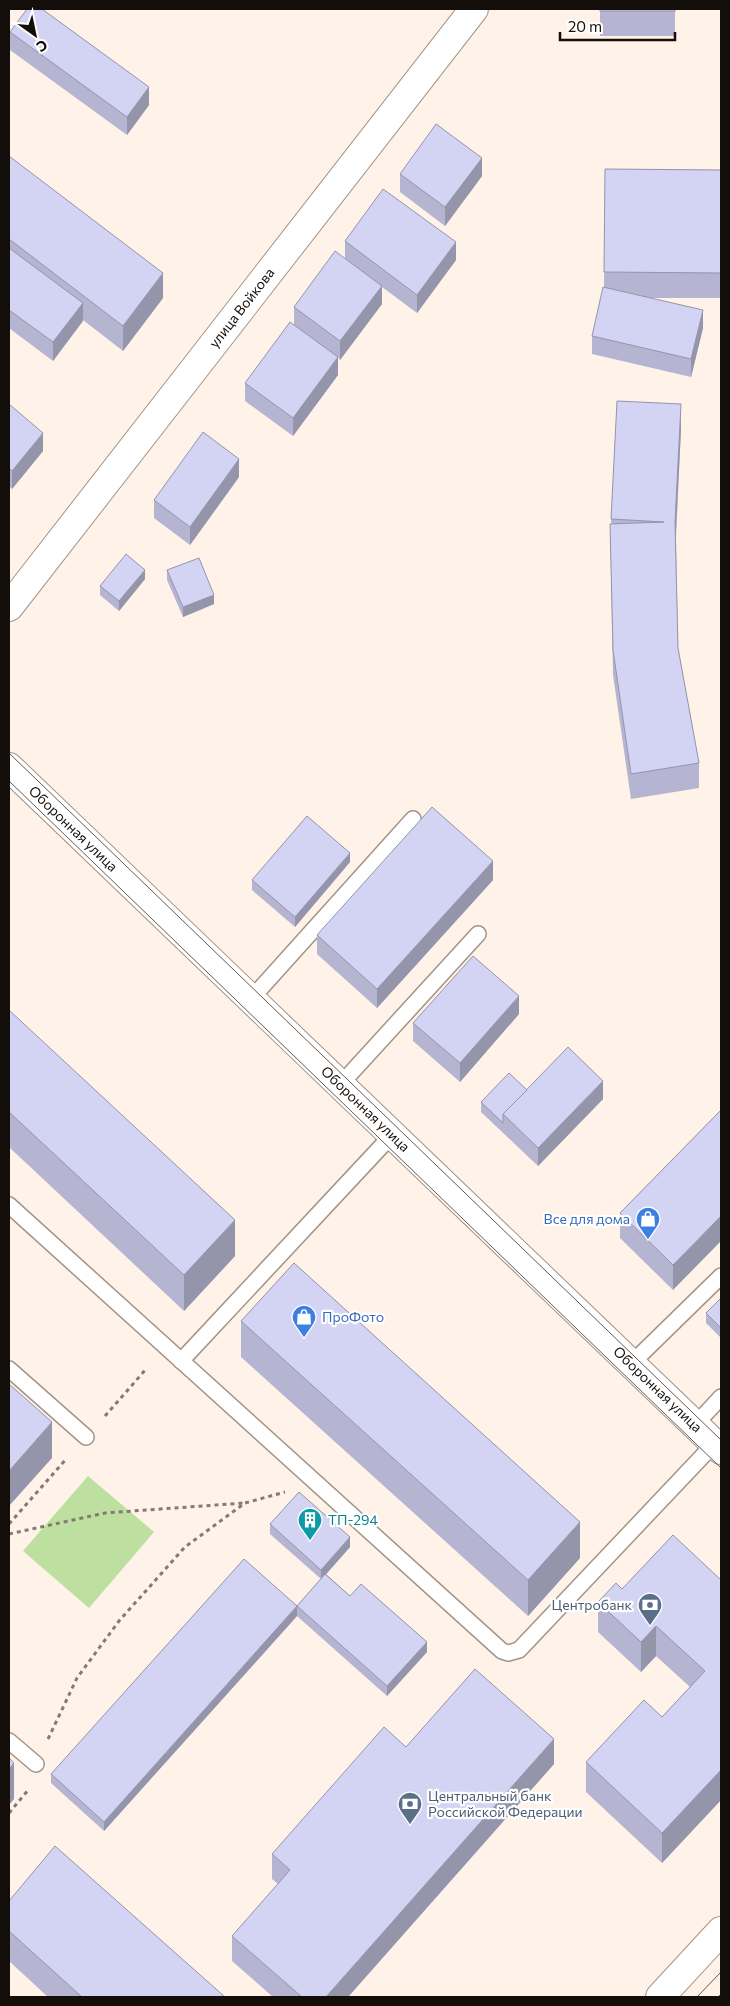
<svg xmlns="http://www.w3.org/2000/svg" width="730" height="2006" viewBox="0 0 730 2006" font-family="Commissioner,sans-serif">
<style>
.green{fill:#bde0a1}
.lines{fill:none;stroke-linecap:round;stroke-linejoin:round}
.lane-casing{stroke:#a29488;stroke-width:18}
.street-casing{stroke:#a29488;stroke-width:30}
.secondary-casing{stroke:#a29488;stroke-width:30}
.primary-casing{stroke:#a29488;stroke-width:30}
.path{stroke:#847a74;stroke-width:3;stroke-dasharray:4 4;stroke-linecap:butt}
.lane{stroke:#fff;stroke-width:15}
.street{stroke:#fff;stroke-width:28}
.secondary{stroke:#fff;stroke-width:28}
.primary{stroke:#fff;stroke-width:28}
.tram{stroke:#615953;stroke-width:1}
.wall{fill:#b5b5d2}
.shaded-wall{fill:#9494ab}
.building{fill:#d3d3f4;stroke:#9494ab}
.labels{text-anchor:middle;stroke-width:4.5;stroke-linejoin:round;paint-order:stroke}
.street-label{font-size:14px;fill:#140e0a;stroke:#fff}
.shop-label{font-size:14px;fill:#366cbe;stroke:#fff;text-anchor:end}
.culture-label{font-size:14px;fill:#0d838f;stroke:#fff;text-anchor:start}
.service-label{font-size:14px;fill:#4e5e75;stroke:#fff;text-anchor:end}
</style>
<rect width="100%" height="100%" fill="#fff2e8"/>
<polygon class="green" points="88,1476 154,1532 89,1608 23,1551"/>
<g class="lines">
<defs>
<g id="lane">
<polyline points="251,999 413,819"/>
<polyline points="340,1085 478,934"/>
<polyline points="9,1205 502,1651 508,1653 519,1650 714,1444"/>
<polyline points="181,1361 392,1135"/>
<polyline points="631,1364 721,1276"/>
<polyline points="9,1369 86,1437"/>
<polyline points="695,1425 721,1397"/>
<polyline points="9,1741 36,1764"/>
</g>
<g id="street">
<path id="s1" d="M9 607 474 9"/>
</g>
<g id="secondary">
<path id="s2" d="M9 767 721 1450"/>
</g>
<polyline id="primary" points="660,1997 721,1931"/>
</defs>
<use href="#lane" class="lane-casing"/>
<use href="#street" class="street-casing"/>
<use href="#secondary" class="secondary-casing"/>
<use href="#primary" class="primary-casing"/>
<g class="path">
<polyline points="105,1416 147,1368"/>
<polyline points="9,1524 67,1458"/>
<polyline points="9,1534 105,1513 244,1503"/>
<polyline points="48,1739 77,1678 119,1621 185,1547 245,1503 285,1492"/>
<polyline points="9,1813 29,1789"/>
</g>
<use href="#lane" class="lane"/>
<use href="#street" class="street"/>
<use href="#secondary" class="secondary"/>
<use href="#primary" class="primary"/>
<g class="tram">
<polyline points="9,753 721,1440"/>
<polyline points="9,781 721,1468"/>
<polyline points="697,1997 721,1972"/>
<polyline points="718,1997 721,1994"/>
</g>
</g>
<g class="wall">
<rect x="600" y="9" width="75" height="27"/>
<polygon points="10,32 149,105 127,135 10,50"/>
<polygon points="9,156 163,298 123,351 83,320 53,361 9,328"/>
<polygon points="605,169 721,170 721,298 650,298 703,328 691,377 592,354 592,336 604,287"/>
<polygon points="400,174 482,176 445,226 400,192"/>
<polygon points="345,241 456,260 417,313 382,287 382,304 340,360 338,357 338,375 293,436 245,401 245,383 294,325 294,307 345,258"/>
<polygon points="617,401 681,429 676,539 678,648 699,763 699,788 631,799 613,675 610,524 611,524"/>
<polygon points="9,404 43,451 12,489 9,486"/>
<polygon points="239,477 190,545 154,518 154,500"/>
<polygon points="167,570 214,604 183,617 167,580"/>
<polygon points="145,579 119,611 100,595 100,586"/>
<polygon points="350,862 295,927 252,890 252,880"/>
<polygon points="493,880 377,1008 317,954 317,935"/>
<polygon points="9,1010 235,1256 184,1311 9,1147"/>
<polygon points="519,1014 460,1082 413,1041 413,1023"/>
<polygon points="603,1099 538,1166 481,1112 481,1102"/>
<polygon points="721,1110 673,1290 620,1238 620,1213"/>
<polygon points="721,1298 721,1338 706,1323 706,1313"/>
<polygon points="241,1321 580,1558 528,1616 241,1357"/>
<polygon points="270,1524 350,1547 326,1574 350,1596 427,1652 387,1696 297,1616 297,1606 321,1579 270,1534"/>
<polygon points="721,1580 721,1800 662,1863 586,1792 586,1762 662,1717 690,1687 656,1656 641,1672 598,1632 598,1602 622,1589"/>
<polygon points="297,1616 104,1831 51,1783 51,1774"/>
<polygon points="406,1747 554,1764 348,1997 273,1997 232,1961 232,1936 278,1884 272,1879 272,1854"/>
<polygon points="9,1901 225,1997 48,1997 9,1961"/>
</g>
<g class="shaded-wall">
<polygon points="149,87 149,105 127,135 127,117"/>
<polygon points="482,158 482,176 445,226 445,207"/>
<polygon points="456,242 456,260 417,313 417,295"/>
<polygon points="163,273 163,298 123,351 123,326"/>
<polygon points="382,286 382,304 340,360 340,341"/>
<polygon points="83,303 83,321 53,361 53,342"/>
<polygon points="703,310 703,328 691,377 691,359"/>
<polygon points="338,357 338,375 293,436 293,418"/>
<polygon points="681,404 681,429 675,548 675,522"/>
<polygon points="43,433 43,451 12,489 12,471"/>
<polygon points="239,459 239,477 190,545 190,527"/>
<polygon points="145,570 145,579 119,611 119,601"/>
<polygon points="214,595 214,604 183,617 183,607"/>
<polygon points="350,853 350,862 295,927 295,917"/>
<polygon points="493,861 493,880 377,1008 377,989"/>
<polygon points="519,996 519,1014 460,1082 460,1063"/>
<polygon points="603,1081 603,1099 538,1166 538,1148"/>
<polygon points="721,1216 721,1241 673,1290 673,1265"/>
<polygon points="235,1220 235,1256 184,1311 184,1275"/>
<polygon points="52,1422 52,1458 9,1506 9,1471"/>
<polygon points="580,1522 580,1558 528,1616 528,1580"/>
<polygon points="350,1537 350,1547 321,1580 321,1570"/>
<polygon points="297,1606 297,1616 104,1831 104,1822"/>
<polygon points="656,1626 656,1656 641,1672 641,1642"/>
<polygon points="427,1642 427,1652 387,1696 387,1686"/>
<polygon points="554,1739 554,1764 348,1997 326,1997"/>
<polygon points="14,1763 14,1799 9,1805 9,1769"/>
<polygon points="721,1770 721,1800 662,1863 662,1833"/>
</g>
<g class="building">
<polygon points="27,9 42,9 149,87 127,117 10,32"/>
<rect x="600" y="9" width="75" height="2"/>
<polygon points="436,124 482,158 445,207 400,174"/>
<polygon points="9,156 163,273 123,326 9,239"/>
<polygon points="605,169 721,170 721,273 604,272"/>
<polygon points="383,189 456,242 417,295 345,241"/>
<polygon points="9,248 83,303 53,342 9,310"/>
<polygon points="335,251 382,286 340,341 294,307"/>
<polygon points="603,287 703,310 691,359 592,336"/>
<polygon points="290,322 338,357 293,418 245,383"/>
<polygon points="617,401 681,404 675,522 678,648 699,763 631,774 613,650 610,524 664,522 611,519"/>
<polygon points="9,404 43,433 12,471 9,468"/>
<polygon points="203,432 239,459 190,527 154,500"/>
<polygon points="126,554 145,570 119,601 100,586"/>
<polygon points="199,558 214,595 183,607 167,570"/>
<polygon points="432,807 493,861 377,989 317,935"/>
<polygon points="307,816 350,853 295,917 252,880"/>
<polygon points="473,956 519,996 460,1063 413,1023"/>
<polygon points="9,1010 235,1220 184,1275 9,1112"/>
<polygon points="568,1047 603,1081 538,1148 503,1114"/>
<polygon points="509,1073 527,1090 503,1114 503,1123 481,1102"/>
<polygon points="721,1110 721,1216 673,1265 620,1213"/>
<polygon points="294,1263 580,1522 528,1580 241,1321"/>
<polygon points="721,1298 721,1328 706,1313"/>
<polygon points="9,1384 52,1422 9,1471"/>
<polygon points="299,1492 350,1537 321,1570 270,1524"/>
<polygon points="673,1535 721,1580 721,1770 662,1833 586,1762 644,1700 662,1717 705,1671 656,1626 641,1642 598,1602 616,1583 622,1589"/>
<polygon points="244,1559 297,1606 104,1822 51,1774"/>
<polygon points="325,1574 350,1596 361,1584 427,1642 387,1686 297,1606"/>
<polygon points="475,1669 554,1739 326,1997 302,1997 232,1936 290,1870 272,1854 384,1727 406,1747"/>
<polygon points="9,1758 14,1763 9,1769"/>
<polygon points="55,1846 225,1997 82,1997 9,1931 9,1901"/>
</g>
<defs>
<symbol id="shop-pin" viewBox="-11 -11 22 30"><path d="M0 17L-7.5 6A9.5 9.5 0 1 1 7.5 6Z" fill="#3f7fe0" stroke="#fff"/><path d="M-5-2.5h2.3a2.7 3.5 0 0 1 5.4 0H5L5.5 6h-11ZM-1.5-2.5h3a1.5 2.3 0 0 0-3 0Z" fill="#fff"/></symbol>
<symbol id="building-pin" viewBox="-11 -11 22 30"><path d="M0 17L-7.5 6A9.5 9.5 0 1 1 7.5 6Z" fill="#0f9aa8" stroke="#fff"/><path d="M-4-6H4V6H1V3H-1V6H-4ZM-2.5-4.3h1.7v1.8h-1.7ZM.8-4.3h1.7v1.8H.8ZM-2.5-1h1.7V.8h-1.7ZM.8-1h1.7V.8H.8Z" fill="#fff"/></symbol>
<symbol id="bank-pin" viewBox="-11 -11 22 30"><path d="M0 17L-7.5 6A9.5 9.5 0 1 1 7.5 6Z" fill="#5c6f8a" stroke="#fff"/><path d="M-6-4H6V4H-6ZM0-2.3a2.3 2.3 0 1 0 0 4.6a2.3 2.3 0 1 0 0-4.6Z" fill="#fff"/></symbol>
</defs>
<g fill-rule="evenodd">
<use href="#shop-pin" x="634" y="1205" width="28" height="38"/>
<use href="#shop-pin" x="290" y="1303" width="28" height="38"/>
<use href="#building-pin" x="296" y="1506" width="28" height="38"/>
<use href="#bank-pin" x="636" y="1591" width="28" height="38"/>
<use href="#bank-pin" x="396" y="1790" width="28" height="38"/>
</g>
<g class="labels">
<g class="street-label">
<text dy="5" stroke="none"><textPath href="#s1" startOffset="379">улица Войкова</textPath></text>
<text dy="5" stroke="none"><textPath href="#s2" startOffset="89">Оборонная улица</textPath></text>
<text dy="5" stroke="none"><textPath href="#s2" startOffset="494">Оборонная улица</textPath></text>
<text dy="5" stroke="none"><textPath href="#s2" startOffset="899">Оборонная улица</textPath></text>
</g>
<g class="shop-label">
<text x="630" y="1224">Все для дома</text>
<text x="322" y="1322" text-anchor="start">ПроФото</text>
</g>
<g class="culture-label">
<text x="328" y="1525">ТП-294</text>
</g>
<g class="service-label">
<text x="632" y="1610">Центробанк</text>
<text x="428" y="1801" text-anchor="start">Центральный банк<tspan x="428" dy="16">Российской Федерации</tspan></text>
</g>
</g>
<rect width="730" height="2006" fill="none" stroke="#140e0a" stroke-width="20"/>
<g transform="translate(35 35) rotate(147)" stroke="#ffffff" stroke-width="4" paint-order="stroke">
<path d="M0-4L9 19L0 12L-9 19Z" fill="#140e0a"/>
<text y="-8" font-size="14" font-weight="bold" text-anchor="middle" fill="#140e0a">С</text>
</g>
<path d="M560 32v8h115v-8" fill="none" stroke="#140e0a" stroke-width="2.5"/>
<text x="568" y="32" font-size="15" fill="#140e0a" stroke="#ffffff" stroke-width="4" paint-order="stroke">20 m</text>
</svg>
